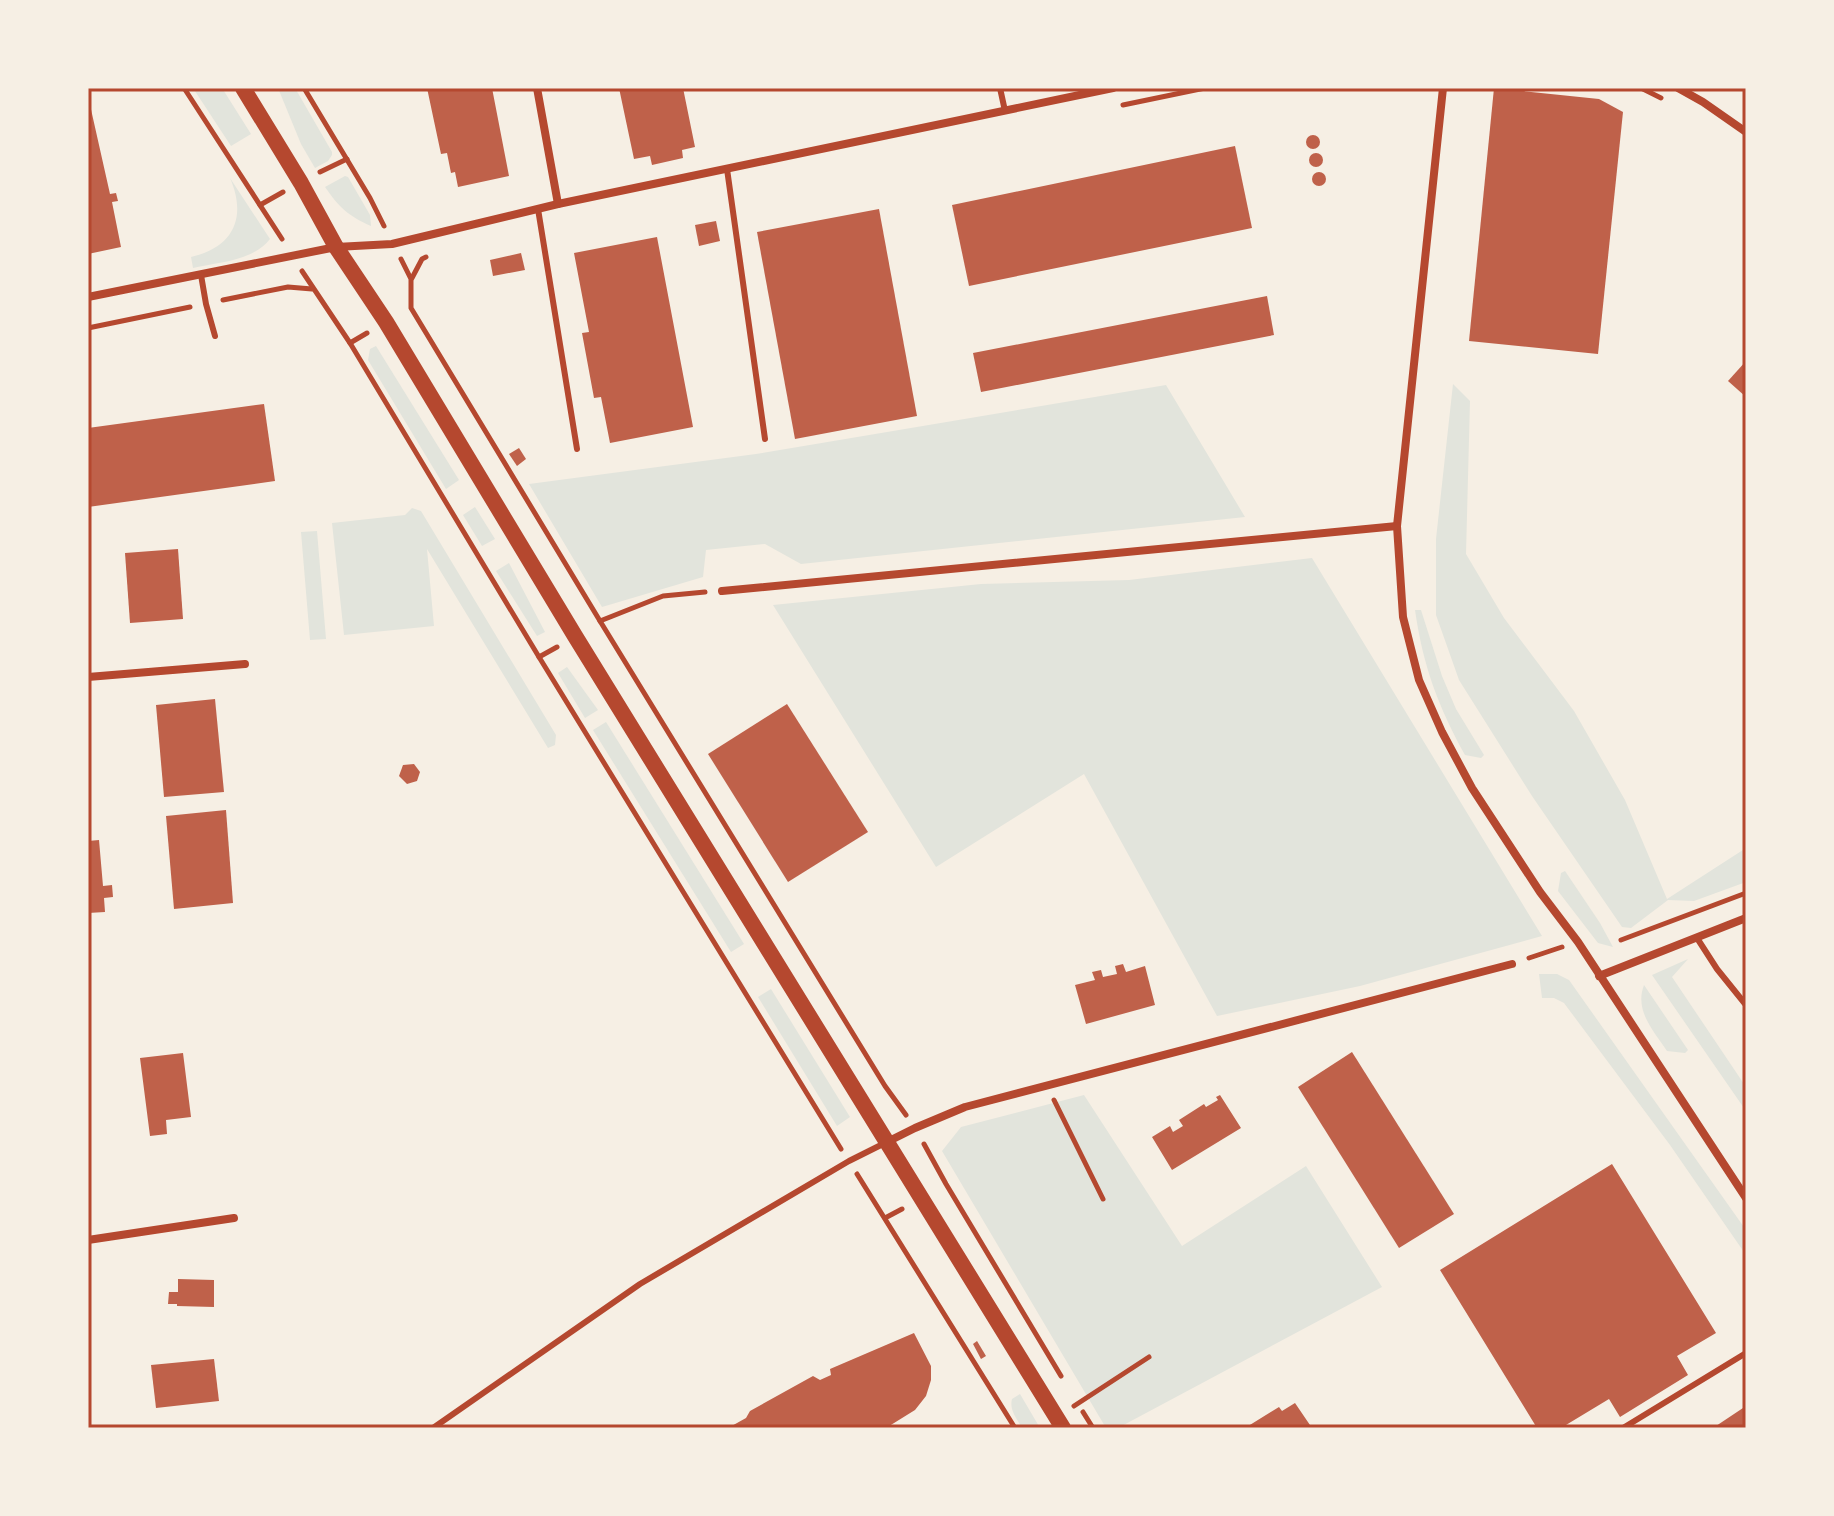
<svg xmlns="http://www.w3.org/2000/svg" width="1834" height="1516" viewBox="0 0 1834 1516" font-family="Rubik,sans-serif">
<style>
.green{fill:#e2e4dc}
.building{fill:#bf614a}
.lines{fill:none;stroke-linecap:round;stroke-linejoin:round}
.path{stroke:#b5482f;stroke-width:5}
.service{stroke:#b5482f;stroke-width:6}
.minor{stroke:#b5482f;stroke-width:8}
.secondary{stroke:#b5482f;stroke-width:16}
.neatline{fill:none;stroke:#b5482f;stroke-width:3}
</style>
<rect width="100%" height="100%" fill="#f6efe4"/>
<g class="green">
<polygon points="193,88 222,88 251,134 231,146"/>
<polygon points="278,88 295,88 332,152 332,155 328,161 315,168 301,144"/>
<path d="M345 176 348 177 370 215 371 226C348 216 339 207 325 187Z"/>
<path d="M230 178 270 239C253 261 219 262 193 268L191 257C234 247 247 217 230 178Z"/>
<polygon points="376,346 459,480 446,489 368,360 370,349"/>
<polygon points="1453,384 1470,401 1466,554 1504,618 1574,711 1625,800 1667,899 1746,848 1746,882 1694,901 1668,900 1631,928 1622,927 1532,796 1459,680 1436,615 1436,539"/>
<polygon points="1166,385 1245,517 801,564 765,544 706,550 703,577 602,607 529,484 756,454"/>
<polygon points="475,507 495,539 482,546 463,515"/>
<polygon points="412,508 421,511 556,735 555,745 548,748 427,549 434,626 344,635 332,523 405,515"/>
<polygon points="317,531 326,639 310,640 301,532"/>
<polygon points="1312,558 1542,936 1360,986 1217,1016 1084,774 936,867 773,605 981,584 1129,580"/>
<polygon points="509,563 545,632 537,636 496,571"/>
<path d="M1415 610H1421L1442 676 1456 709 1484 755 1481 758 1465 755C1438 706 1423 666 1415 610Z"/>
<polygon points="567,667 598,710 585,718 558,673"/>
<polygon points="606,722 744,944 731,952 593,730"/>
<polygon points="1565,871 1600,923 1613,947 1598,943 1558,891 1561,873"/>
<polygon points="1688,959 1672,977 1746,1087 1746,1111 1652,975"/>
<polygon points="1539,974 1557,974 1569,980 1746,1230 1746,1255 1670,1145 1564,1003 1554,998 1542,998"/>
<path d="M1644 985 1688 1050 1685 1053 1667 1051C1654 1031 1634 1011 1644 985Z"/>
<polygon points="771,989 850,1117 837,1126 758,997"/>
<polygon points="1084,1095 1182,1246 1306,1166 1382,1287 1118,1428 1106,1428 942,1151 961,1127"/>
<path d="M1020 1394 1040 1428H1022C1017 1419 1009 1410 1012 1399Z"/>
</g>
<g class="building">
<polygon points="427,88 492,88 509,176 458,187 455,172 451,173 447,153 441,154"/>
<polygon points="619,88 683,88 695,147 682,150 683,158 652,165 650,156 634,159"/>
<polygon points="1494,88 1599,99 1623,112 1598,354 1469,341"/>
<polygon points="88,96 110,194 116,193 118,201 112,202 121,247 88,254"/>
<circle cx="1313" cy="142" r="7"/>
<polygon points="1235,146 1252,228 969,286 952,205"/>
<circle cx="1316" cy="160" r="7"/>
<circle cx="1319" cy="179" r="7"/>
<polygon points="879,209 917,416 795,439 757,232"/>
<polygon points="716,221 720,241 699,246 695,225"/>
<polygon points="657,237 693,427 610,443 601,397 594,398 582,333 589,332 574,253"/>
<polygon points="521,253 525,270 493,276 490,260"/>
<polygon points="1267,296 1274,335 981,392 973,353"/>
<polygon points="1746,361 1746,397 1728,381"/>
<polygon points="264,404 275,481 88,507 88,428"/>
<polygon points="519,448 526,459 517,466 509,454"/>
<polygon points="178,549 183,619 130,623 125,553"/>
<polygon points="215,699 224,792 164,797 156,705"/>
<polygon points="787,704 868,832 788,882 708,754"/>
<polygon points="414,764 420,772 417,781 407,784 399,776 403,765"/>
<polygon points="226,810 233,903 174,909 166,816"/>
<polygon points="99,840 103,886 112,885 113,897 104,898 105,912 88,913 88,841"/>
<polygon points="1123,964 1126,972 1145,966 1155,1005 1086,1024 1075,985 1095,980 1092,972 1101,970 1103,977 1117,974 1115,966"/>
<polygon points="1352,1052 1454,1214 1399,1248 1298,1087"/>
<polygon points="183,1053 191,1117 166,1120 167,1134 150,1136 140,1058"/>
<polygon points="1220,1095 1241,1128 1172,1170 1152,1137 1170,1126 1173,1132 1183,1126 1179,1120 1204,1104 1206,1107 1218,1100 1216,1097"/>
<polygon points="1612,1164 1716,1333 1677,1356 1688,1375 1620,1417 1609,1399 1561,1428 1537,1428 1440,1270"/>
<polygon points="178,1279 214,1280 214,1307 177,1306 177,1304 168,1304 169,1292 178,1292"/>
<polygon points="914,1333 931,1366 931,1380 926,1396 915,1410 886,1428 728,1428 746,1418 750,1411 813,1376 820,1380 831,1375 830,1369"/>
<polygon points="977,1341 986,1356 981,1359 973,1344"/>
<polygon points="214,1359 219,1401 156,1408 151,1365"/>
<polygon points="1295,1403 1312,1428 1245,1428 1279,1407 1282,1411"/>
<polygon points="1746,1406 1746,1428 1713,1428"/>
</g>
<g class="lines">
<g class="path">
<polyline points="184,88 282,239"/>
<polyline points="304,88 370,198 384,226"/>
<polyline points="1641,88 1661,98"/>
<polyline points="1123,105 1205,88"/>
<polyline points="320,172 347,159"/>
<polyline points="260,205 283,192"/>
<polyline points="401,259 411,279 411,308 600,621 885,1086 906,1115"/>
<polyline points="302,271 350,343 539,657 841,1149"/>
<polyline points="412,278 422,259 426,257"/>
<polyline points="223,300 288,287 312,289"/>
<polyline points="88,328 190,307"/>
<polyline points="350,343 367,333"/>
<polyline points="600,621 663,596 705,592"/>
<polyline points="539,657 557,647"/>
<polyline points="1621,940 1746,893"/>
<polyline points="1529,958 1562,947"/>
<polyline points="1054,1100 1103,1199"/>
<polyline points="924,1144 946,1184 1061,1376"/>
<polyline points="857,1174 1015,1428"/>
<polyline points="885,1218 902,1209"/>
<polyline points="1074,1406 1149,1357"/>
<polyline points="1083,1412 1093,1428"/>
</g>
<g class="service">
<polyline points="1000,88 1005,111"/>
<polyline points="727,169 765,439"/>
<polyline points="538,209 577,449"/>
<polyline points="201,275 206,304 215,336"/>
<polyline points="1697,938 1717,969 1746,1005"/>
<polyline points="433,1428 640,1284 849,1161 887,1142"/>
<polyline points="1623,1428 1746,1353"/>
</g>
<g class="minor">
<polyline points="537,88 558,204"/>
<polyline points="1443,88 1397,526 1403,617 1419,680 1442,732 1472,788 1540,892 1578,942 1746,1198"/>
<polyline points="1678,88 1703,102 1746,132"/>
<polyline points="88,297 336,247 392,244 558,204 1113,88"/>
<polyline points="722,591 1397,526"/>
<polyline points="88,677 245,664"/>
<polyline points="1599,976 1746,918"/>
<polyline points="887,1142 915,1128 965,1107 1512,964"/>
<polyline points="88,1240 234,1218"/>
</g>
<polyline class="secondary" points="243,88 301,183 336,247 386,322 575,636 1063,1428"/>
</g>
<rect width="1834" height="1516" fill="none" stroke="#f6efe4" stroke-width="180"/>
<rect x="90" y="90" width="1654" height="1336" class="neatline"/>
</svg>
